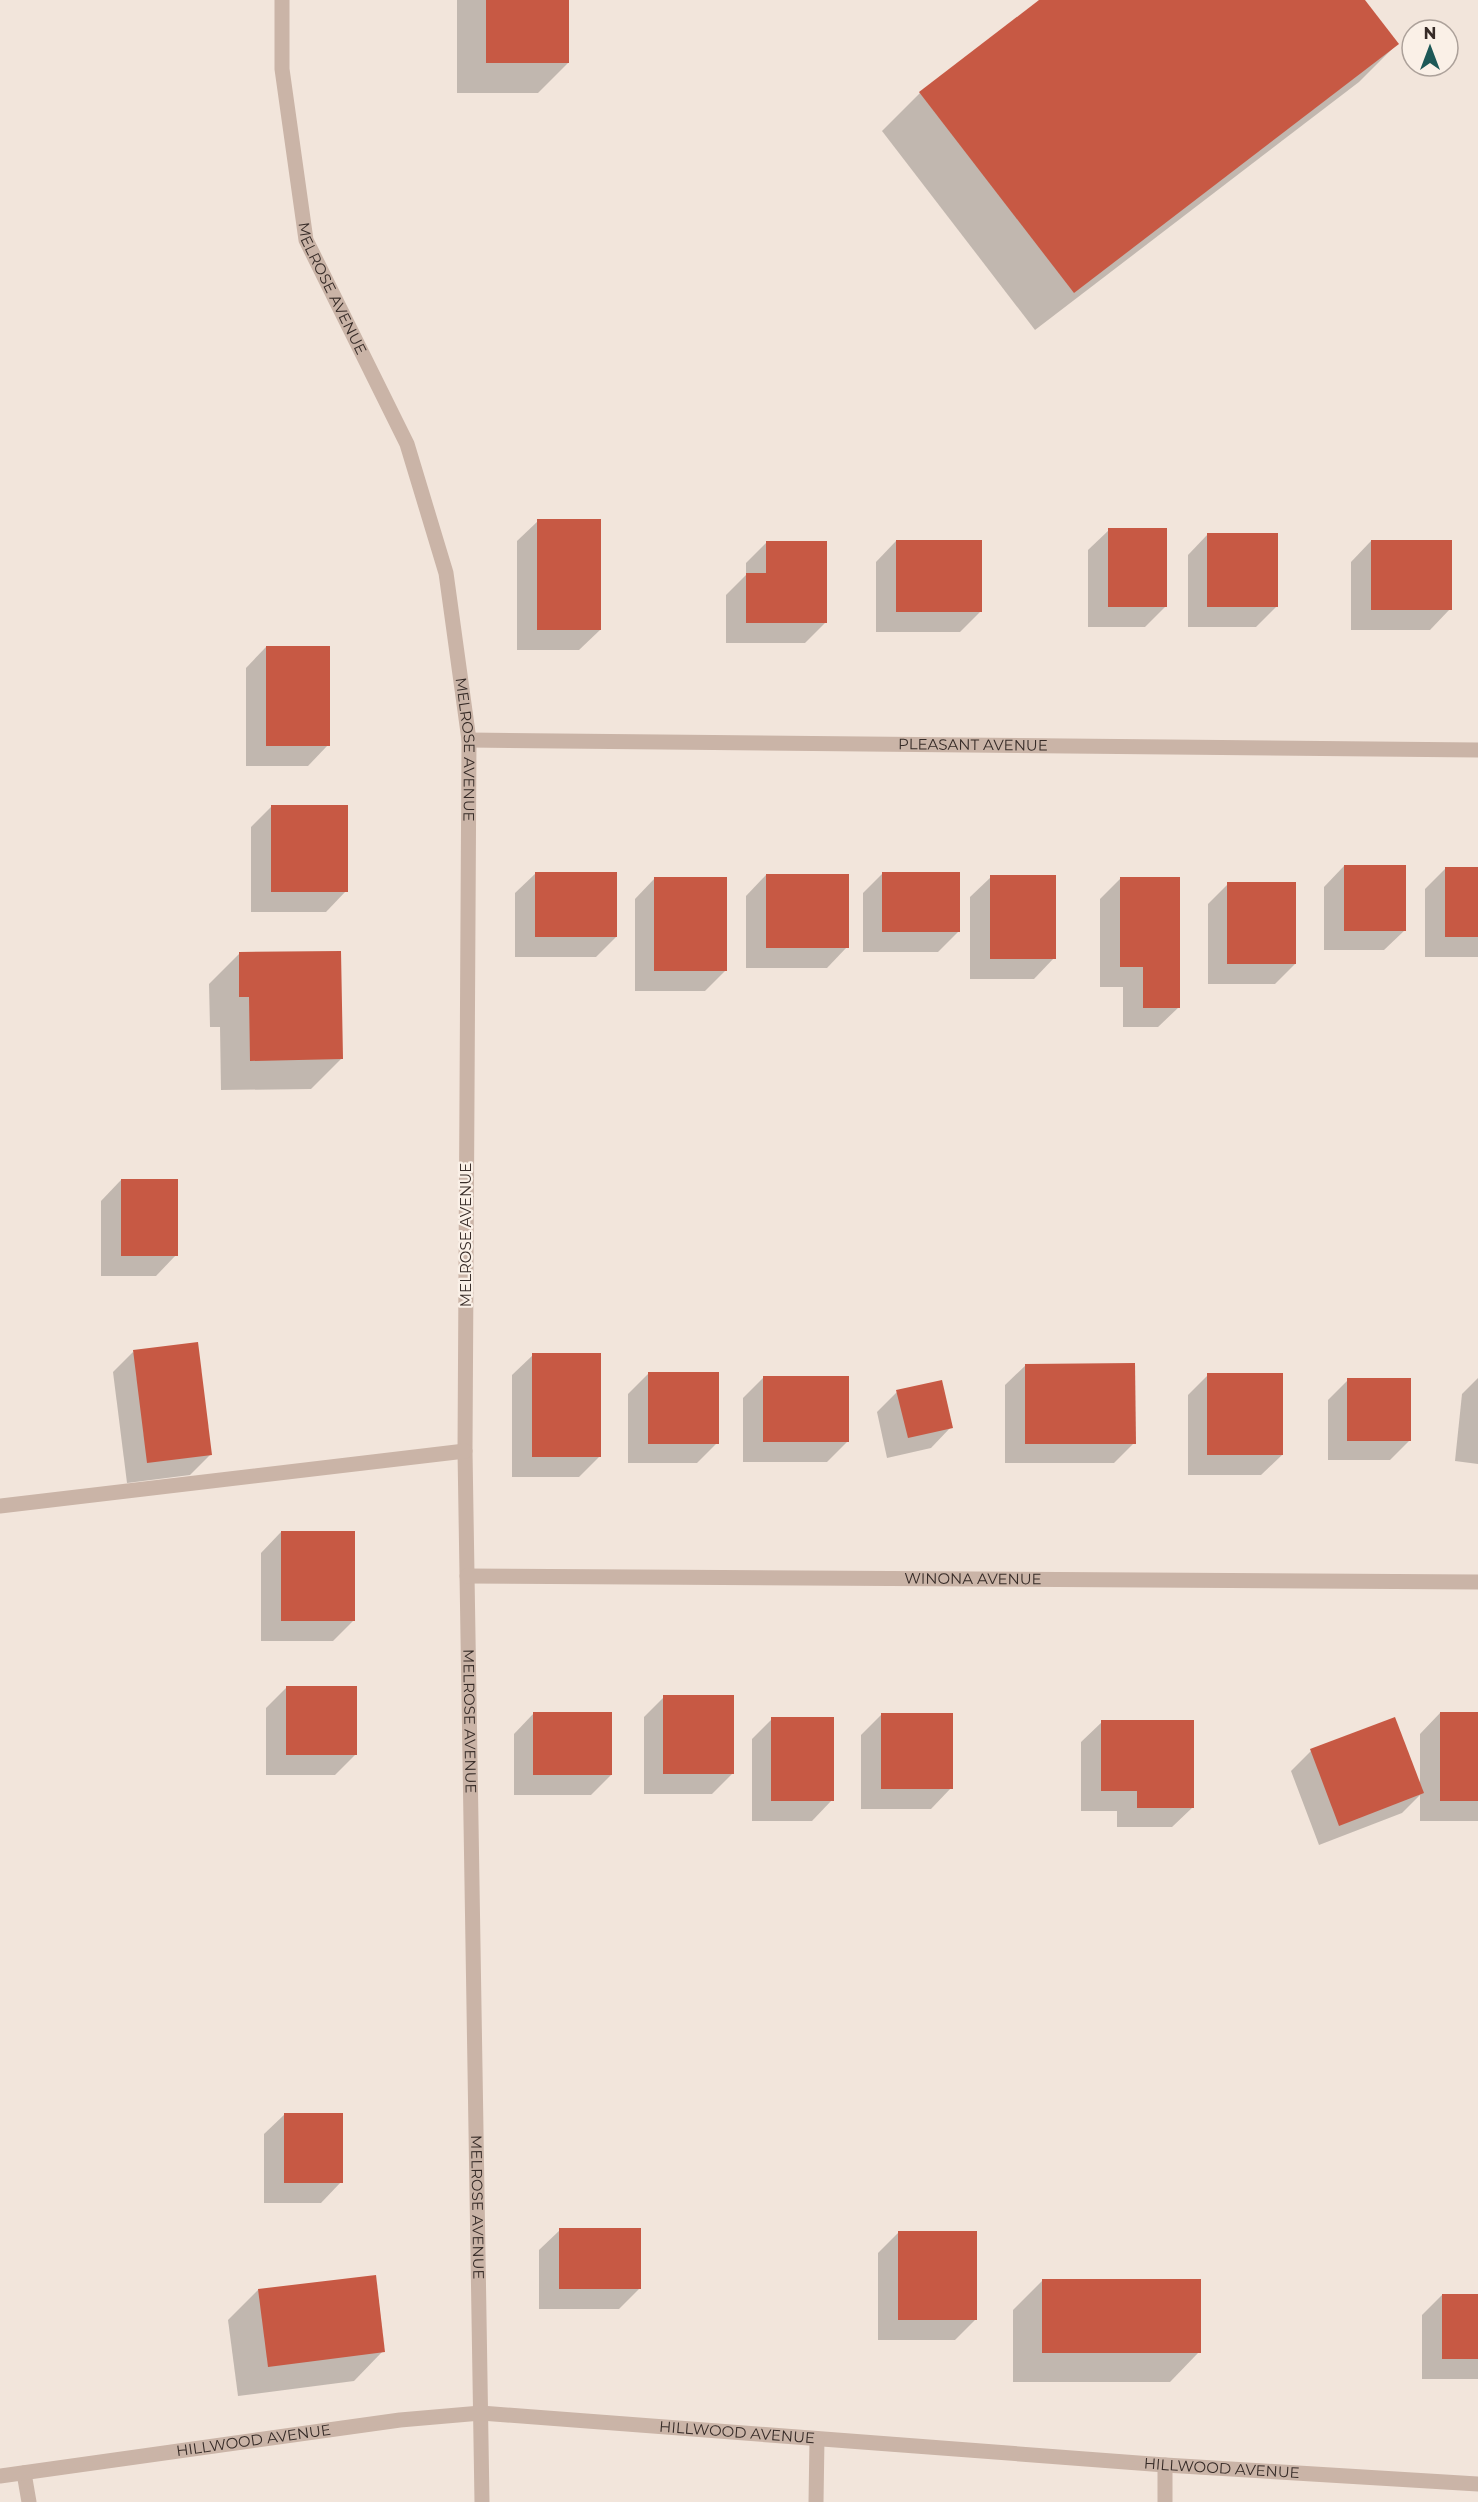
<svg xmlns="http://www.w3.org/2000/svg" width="1478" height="2502" viewBox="0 0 1478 2502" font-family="Montserrat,sans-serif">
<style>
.shadow{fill:#0003}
.building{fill:#c75944}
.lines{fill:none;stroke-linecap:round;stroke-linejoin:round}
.minor{stroke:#cab4a7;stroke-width:15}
.labels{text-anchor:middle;stroke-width:4.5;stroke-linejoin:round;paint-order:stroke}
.street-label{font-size:15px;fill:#362b27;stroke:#faf0e7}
</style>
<rect width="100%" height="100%" fill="#f2e5db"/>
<g class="shadow">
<polygon points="457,0 568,0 568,63 538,93 457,93"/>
<polygon points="1042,0 1363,0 1397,44 1359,82 1035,330 882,131 920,93"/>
<polygon points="538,521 600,630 579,650 517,650 517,541"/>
<polygon points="1109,530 1166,606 1145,627 1088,627 1088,550"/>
<polygon points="1208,534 1277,606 1256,627 1188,627 1188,555"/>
<polygon points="896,541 980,612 960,632 876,632 876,562"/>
<polygon points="1371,541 1450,609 1430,630 1351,630 1351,562"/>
<polygon points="766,543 825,623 805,643 726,643 726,595 746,575 746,563"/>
<polygon points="266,647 328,745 308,766 246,766 246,668"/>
<polygon points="271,807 346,891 326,912 251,912 251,827"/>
<polygon points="1344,866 1405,930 1384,950 1324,950 1324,887"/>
<polygon points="1445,869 1478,869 1478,957 1425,957 1425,889"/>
<polygon points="536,873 616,937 596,957 515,957 515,893"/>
<polygon points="883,873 958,932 938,952 863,952 863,893"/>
<polygon points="766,875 847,947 827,968 746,968 746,896"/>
<polygon points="991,877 1054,958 1034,979 970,979 970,897"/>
<polygon points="655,878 726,970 705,991 635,991 635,899"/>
<polygon points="1121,878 1179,1007 1158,1027 1123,1027 1123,987 1100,987 1100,899"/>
<polygon points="1228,884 1295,964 1275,984 1208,984 1208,904"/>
<polygon points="239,954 341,1059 311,1089 221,1090 220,1027 210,1027 209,984"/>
<polygon points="121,1180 176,1255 156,1276 101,1276 101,1201"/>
<polygon points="133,1352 211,1454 190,1475 127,1483 113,1372"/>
<polygon points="533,1355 600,1456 579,1477 512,1477 512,1375"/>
<polygon points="1026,1365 1134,1443 1114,1463 1005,1463 1005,1385"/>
<polygon points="649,1373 717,1443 697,1463 628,1463 628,1394"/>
<polygon points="1208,1375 1282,1455 1261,1475 1188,1475 1188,1395"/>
<polygon points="763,1378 848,1441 827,1462 743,1462 743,1398"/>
<polygon points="1478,1378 1478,1464 1455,1461 1462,1394"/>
<polygon points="1348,1380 1410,1440 1390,1460 1328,1460 1328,1400"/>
<polygon points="897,1392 951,1427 931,1448 887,1458 877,1412"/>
<polygon points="281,1532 353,1621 333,1641 261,1641 261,1553"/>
<polygon points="286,1688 355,1755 335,1775 266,1775 266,1708"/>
<polygon points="664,1697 733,1773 712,1794 644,1794 644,1717"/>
<polygon points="534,1713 611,1775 591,1795 514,1795 514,1734"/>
<polygon points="1440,1713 1478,1713 1478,1821 1420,1821 1420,1795 1402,1813 1319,1845 1291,1771 1311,1751 1420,1786 1420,1734"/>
<polygon points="881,1715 951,1788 931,1809 861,1809 861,1735"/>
<polygon points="772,1719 832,1800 812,1821 752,1821 752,1739"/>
<polygon points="1102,1722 1193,1807 1172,1827 1117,1827 1117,1811 1081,1811 1081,1742"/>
<polygon points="285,2114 341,2182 321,2203 264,2203 264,2134"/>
<polygon points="560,2230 640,2288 619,2309 539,2309 539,2250"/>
<polygon points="898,2233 975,2320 955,2340 878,2340 878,2253"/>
<polygon points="1043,2280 1199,2352 1170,2382 1013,2382 1013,2310"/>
<polygon points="258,2290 383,2351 354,2381 238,2396 228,2320"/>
<polygon points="1442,2295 1478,2295 1478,2379 1422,2379 1422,2315"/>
</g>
<g class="building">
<rect x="486" y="0" width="83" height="63"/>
<polygon points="1039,0 1365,0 1399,44 1074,293 919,92"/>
<rect x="537" y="519" width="64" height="111"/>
<rect x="1108" y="528" width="59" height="79"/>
<rect x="1207" y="533" width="71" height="74"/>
<rect x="896" y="540" width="86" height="72"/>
<rect x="1371" y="540" width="81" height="70"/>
<polygon points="766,541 827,541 827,623 746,623 746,573 766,573"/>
<rect x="266" y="646" width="64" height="100"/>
<rect x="271" y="805" width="77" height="87"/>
<rect x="1344" y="865" width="62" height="66"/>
<rect x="1445" y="867" width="33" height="70"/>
<rect x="535" y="872" width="82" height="65"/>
<rect x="882" y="872" width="78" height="60"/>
<rect x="766" y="874" width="83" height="74"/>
<rect x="990" y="875" width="66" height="84"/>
<rect x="654" y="877" width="73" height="94"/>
<polygon points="1120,877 1180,877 1180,1008 1143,1008 1143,967 1120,967"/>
<rect x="1227" y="882" width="69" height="82"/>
<polygon points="341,951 343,1059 250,1061 249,997 239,997 239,952"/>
<rect x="121" y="1179" width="57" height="77"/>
<polygon points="198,1342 212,1455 147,1463 133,1350"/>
<rect x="532" y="1353" width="69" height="104"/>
<polygon points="1135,1363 1136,1444 1025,1444 1025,1364"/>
<rect x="648" y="1372" width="71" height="72"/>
<rect x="1207" y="1373" width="76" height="82"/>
<rect x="763" y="1376" width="86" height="66"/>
<rect x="1347" y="1378" width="64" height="63"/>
<polygon points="942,1380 953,1428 908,1438 896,1390"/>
<rect x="281" y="1531" width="74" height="90"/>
<rect x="286" y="1686" width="71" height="69"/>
<rect x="663" y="1695" width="71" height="79"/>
<rect x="533" y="1712" width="79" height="63"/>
<rect x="1440" y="1712" width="38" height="89"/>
<rect x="881" y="1713" width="72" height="76"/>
<rect x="771" y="1717" width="63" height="84"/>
<polygon points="1395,1717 1424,1793 1339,1826 1310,1749"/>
<polygon points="1101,1720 1194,1720 1194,1808 1137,1808 1137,1791 1101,1791"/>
<rect x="284" y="2113" width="59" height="70"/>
<rect x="559" y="2228" width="82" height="61"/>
<rect x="898" y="2231" width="79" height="89"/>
<polygon points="376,2275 385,2352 268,2367 258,2289"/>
<rect x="1042" y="2279" width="159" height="74"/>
<rect x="1442" y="2294" width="36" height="65"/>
</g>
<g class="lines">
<g class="minor">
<path id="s1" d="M282 0V69L306 240 407 444 446 573 469 740 465 1451 482 2502"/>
<path id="s2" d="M469 740 1478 750"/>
<polyline points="0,1506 465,1451"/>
<path id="s3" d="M467 1576 1478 1582"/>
<polyline points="1165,2465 1165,2502"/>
<polyline points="24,2473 29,2502"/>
<path id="s4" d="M0 2476 400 2420 481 2413 1165 2465 1478 2484"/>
<polyline points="816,2502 817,2439"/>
</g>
</g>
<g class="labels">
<g class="street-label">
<text dy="5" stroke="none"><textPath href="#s1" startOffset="296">MELROSE AVENUE</textPath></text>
<text dy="5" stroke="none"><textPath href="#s2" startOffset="504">PLEASANT AVENUE</textPath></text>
<text dy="5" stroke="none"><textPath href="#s1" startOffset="782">MELROSE AVENUE</textPath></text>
<text transform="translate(466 1235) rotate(-90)" y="5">MELROSE AVENUE</text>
<text dy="5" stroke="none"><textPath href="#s3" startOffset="506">WINONA AVENUE</textPath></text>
<text dy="5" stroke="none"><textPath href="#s1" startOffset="1754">MELROSE AVENUE</textPath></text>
<text dy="5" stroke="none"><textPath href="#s1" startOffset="2240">MELROSE AVENUE</textPath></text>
<text dy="5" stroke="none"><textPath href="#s4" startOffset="742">HILLWOOD AVENUE</textPath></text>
<text dy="5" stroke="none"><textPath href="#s4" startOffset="256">HILLWOOD AVENUE</textPath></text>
<text dy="5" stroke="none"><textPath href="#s4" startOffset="1228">HILLWOOD AVENUE</textPath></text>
</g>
</g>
<g transform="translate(1430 48)"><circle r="28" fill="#faf0e7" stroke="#aca19a" stroke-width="1.5"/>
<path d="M0-4.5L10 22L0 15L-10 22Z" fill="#1d5857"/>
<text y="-9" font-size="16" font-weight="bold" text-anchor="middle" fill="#362b27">N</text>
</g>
</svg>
